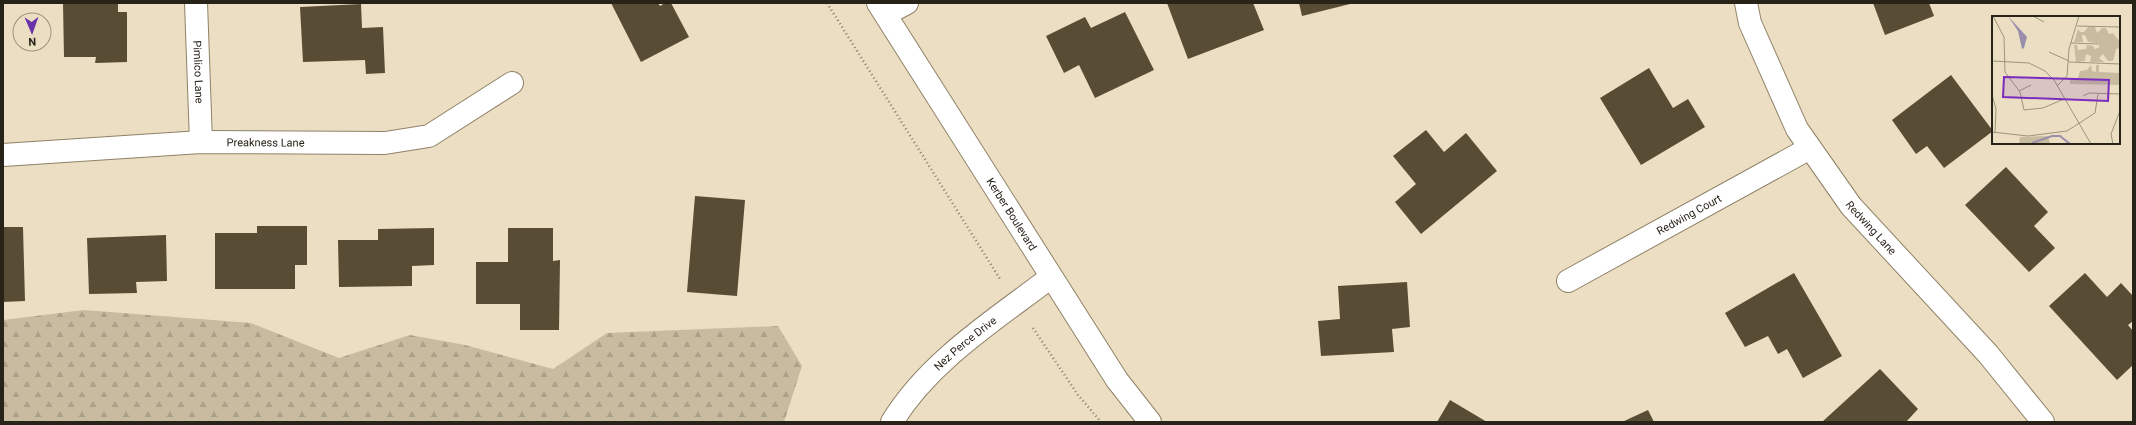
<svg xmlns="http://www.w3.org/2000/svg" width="2136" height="425" viewBox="0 0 2136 425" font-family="Roboto,sans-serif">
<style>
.forest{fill:url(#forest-firs)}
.building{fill:#584c34}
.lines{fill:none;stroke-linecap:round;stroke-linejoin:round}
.minor-casing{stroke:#8f8268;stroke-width:24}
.path{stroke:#857c69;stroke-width:2.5;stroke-dasharray:1 3;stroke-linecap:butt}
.minor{stroke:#fff;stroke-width:22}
.labels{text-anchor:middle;stroke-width:4;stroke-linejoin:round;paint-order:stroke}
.street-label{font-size:11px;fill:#282318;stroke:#ecdec2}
.inset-river{fill:none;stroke:#998eac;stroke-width:2}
.inset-road{fill:none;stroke:#9e937e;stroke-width:1}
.view{fill:#7b2cbf;fill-opacity:0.15;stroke:#7b2cbf;stroke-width:2}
.inset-edge{fill:none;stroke:#282318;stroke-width:2}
</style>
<defs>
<pattern id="forest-firs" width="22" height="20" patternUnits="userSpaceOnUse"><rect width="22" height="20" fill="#c8bba0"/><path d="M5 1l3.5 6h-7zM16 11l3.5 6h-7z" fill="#aca089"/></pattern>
</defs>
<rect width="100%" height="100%" fill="#ecdec2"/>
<polygon class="forest" points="84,310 251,323 339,358 410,335 465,345 553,369 607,333 778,326 802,366 784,422 3,422 3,320"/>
<g class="building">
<polygon points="63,3 118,3 118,12 127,12 127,62 95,63 96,57 64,57"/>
<polygon points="611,3 658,3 660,6 665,3 671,3 689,37 641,62"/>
<polygon points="1167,3 1253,3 1264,30 1188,59"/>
<polygon points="1299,3 1350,3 1350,4 1302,16"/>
<polygon points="1873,3 1929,3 1934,16 1885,35"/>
<polygon points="361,4 362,28 383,27 385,73 366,74 365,60 303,62 300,7"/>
<polygon points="1125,12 1154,70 1095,98 1079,65 1064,73 1046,36 1085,17 1091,28"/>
<polygon points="1649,68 1673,108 1688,99 1705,127 1641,165 1600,98"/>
<polygon points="1951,75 1993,131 1944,168 1927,146 1916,154 1892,120"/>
<polygon points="1426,130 1444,152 1466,133 1497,171 1421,234 1395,202 1416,184 1393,156"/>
<polygon points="2006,167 2048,212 2034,226 2055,248 2029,272 1965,205"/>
<polygon points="695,196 745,200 737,296 687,292"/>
<polygon points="257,226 307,226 307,265 295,265 295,289 215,289 215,233 257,233"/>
<polygon points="3,227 23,227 25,301 3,302"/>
<polygon points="434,228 434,265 412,266 412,286 339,287 338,240 378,240 378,229"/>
<polygon points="508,228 553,228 553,261 560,260 559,330 520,330 520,304 476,304 476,262 508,262"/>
<polygon points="166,235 167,281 136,282 137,293 89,294 87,238"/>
<polygon points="1794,273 1842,356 1803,378 1787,349 1778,354 1768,336 1745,347 1725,313"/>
<polygon points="2085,273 2107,297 2121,283 2133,296 2133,321 2128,325 2133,331 2133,365 2117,380 2049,306"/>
<polygon points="1407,282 1410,327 1392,329 1394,352 1321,356 1318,321 1340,319 1338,286"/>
<polygon points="1880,369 1918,409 1906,422 1822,422"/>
<polygon points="1450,400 1487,422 1437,422"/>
<polygon points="1648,410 1654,422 1622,422"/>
</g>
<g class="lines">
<defs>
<g id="minor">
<path id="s1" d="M196 3 201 142"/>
<path id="s2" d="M878 3 1117 380 1150 422"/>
<path id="s3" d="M1746 3 1750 23 1797 129 1851 206 1988 354 2043 422"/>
<polyline points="886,14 907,3"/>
<path id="s4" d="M3 155 201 142 385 143 429 136 512 83"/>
<path id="s5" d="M1568 281 1810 148"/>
<path id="s6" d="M892 422C929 361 995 320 1051 277"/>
</g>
</defs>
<use href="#minor" class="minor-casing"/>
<g class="path">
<polyline points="827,3 1000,279"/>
<polyline points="1033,328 1078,395 1101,422"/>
</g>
<use href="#minor" class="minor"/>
</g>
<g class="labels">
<g class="street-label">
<text dy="4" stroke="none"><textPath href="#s1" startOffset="69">Pimlico Lane</textPath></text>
<text dy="4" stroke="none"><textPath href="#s4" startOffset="263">Preakness Lane</textPath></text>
<text dy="4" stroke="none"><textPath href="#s2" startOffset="250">Kerber Boulevard</textPath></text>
<text dy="4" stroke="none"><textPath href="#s5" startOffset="138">Redwing Court</textPath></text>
<text dy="4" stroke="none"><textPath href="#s3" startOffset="260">Redwing Lane</textPath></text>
<text dy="4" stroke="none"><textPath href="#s6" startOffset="108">Nez Perce Drive</textPath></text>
</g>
</g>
<g transform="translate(1992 16)">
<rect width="128" height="128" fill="#ecdec2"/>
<path d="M96 11H103L105 17 110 12H114L117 18 121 17 128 26V32L124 33 121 45H116L111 38 107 42 112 46H98L99 40 94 38 93 45 84 46 82 29H85L86 34 94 33 95 29 101 30 103 33 108 31 104 27 96 26 93 19H90L91 26H82L86 13 88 16H92ZM99 49 100 55 104 56V49H107V56L128 57V69L78 68V62H86L88 55 95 54Z" fill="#c8bba0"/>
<path d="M56 120 58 128H27L28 121Z" fill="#c8bba0"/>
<path d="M16 0 35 21 32 32 30 33 26 15Z" fill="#998eac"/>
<path class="inset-river" d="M40 127 60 120H68L78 128"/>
<path class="inset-road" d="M1 0 12 21 13 56 28 76 32 94 51 92 72 83M41 0 52 6M85 10 128 11M79 27 105 28M57 36 77 45M0 45 37 47 53 55 62 64 99 128M77 46 128 48M65 70 75 60 77 33 87 0M27 75 39 69M0 79 4 93 3 117M91 80 97 77 128 78M0 116 36 120 75 115 103 97 106 78M121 128 119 118 128 95"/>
<path class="view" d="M12 61 117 64 116 85 11 81Z"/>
<rect width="128" height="128" class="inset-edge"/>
</g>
<rect width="2136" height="425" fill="none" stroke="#282318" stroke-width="8"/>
<g transform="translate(32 32) rotate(178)"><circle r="19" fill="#ecdec2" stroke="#9e937e"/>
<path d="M0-3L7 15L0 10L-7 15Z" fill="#6b33aa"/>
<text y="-6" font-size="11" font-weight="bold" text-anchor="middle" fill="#282318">N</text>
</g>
</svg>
